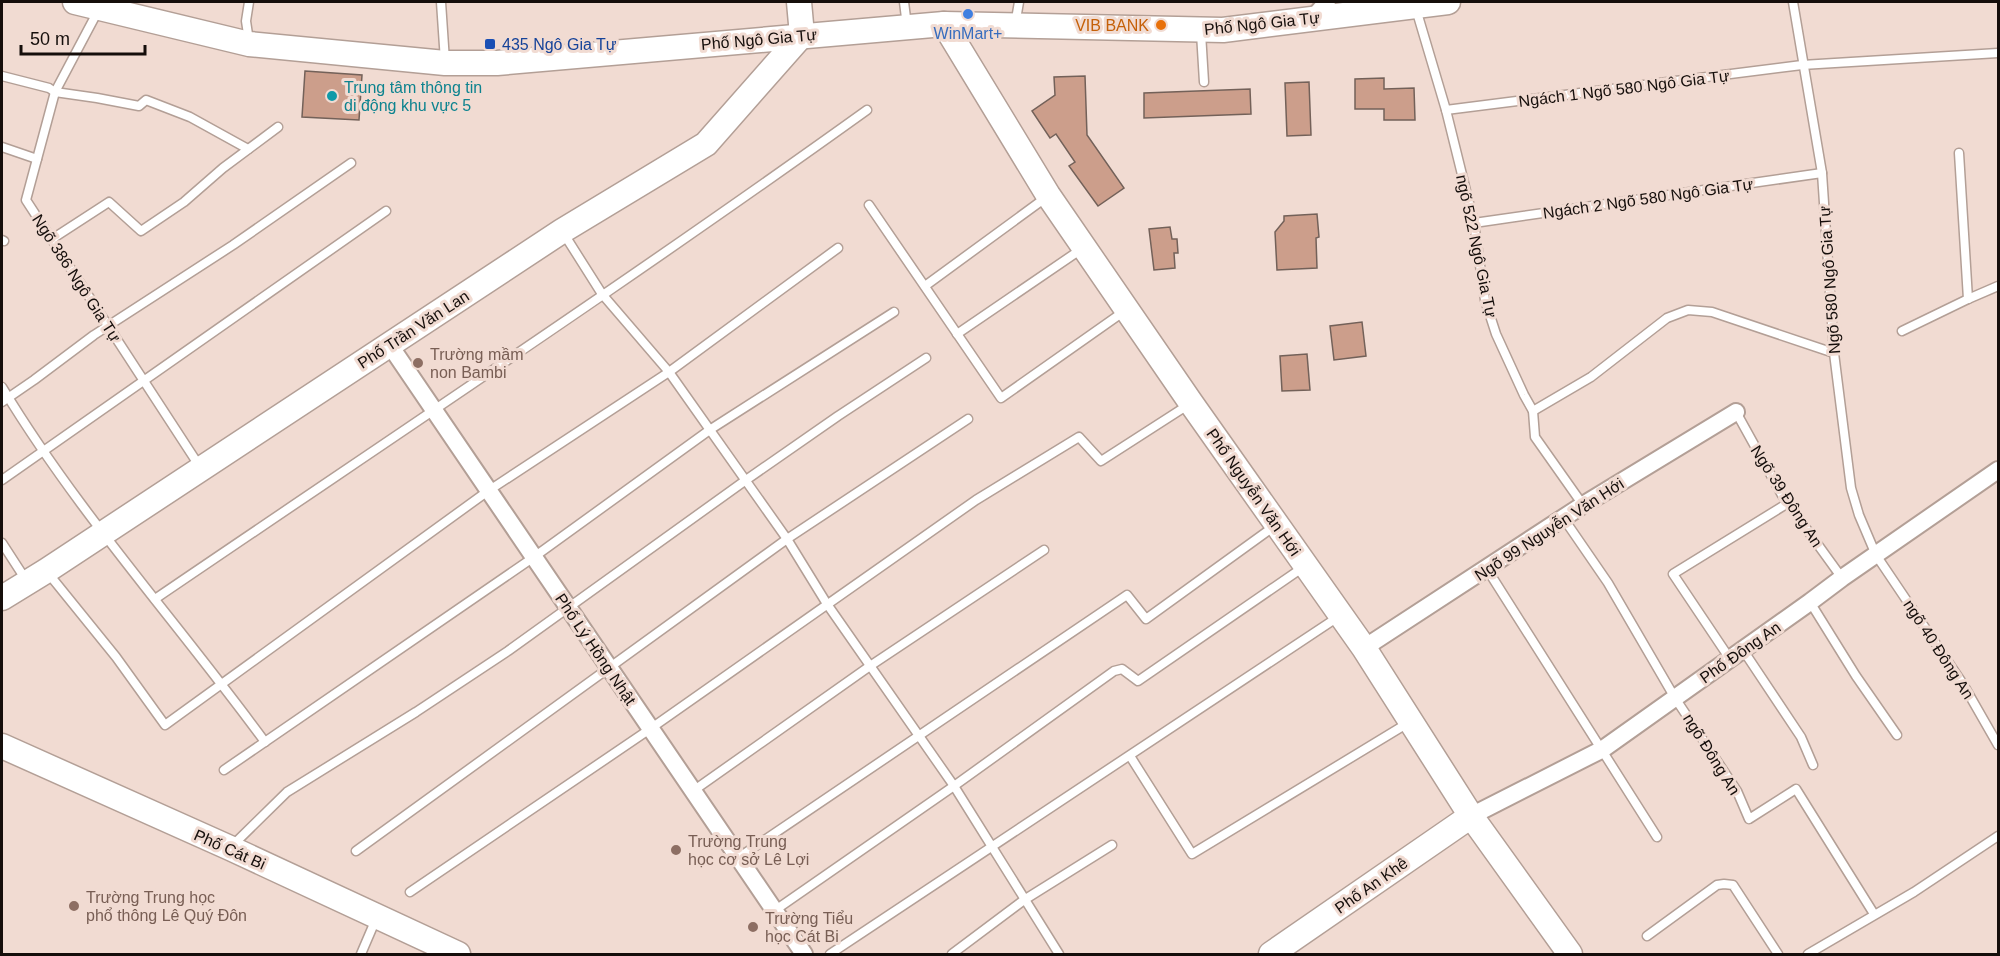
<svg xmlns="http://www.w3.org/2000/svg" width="2000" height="956" viewBox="0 0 2000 956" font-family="Arial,sans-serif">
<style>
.building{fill:#cc9e8b;stroke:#736159;stroke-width:1.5}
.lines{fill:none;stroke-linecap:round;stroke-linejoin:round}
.lane-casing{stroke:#b39f96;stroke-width:11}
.street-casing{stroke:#b39f96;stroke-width:20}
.secondary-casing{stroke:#b39f96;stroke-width:27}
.lane{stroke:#fff;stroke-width:8}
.street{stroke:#fff;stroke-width:16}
.secondary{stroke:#fff;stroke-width:24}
.shop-dot{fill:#3f7fe0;stroke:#f1dbd2;stroke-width:2}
.food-dot{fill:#e8710a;stroke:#f1dbd2;stroke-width:2}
.transit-dot{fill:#1a4fb4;stroke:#f1dbd2;stroke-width:2}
.culture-dot{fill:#0f9aa8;stroke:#f1dbd2;stroke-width:2}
.education-dot{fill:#8d6e63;stroke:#f1dbd2;stroke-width:2}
.labels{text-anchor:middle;stroke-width:6;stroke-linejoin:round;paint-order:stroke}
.street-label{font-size:16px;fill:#150e0b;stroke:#f1dbd2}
.food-label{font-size:16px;fill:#c56008;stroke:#f1dbd2;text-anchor:end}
.shop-label{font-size:16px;fill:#366cbe;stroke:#f1dbd2}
.transit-label{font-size:16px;fill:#164399;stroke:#f1dbd2;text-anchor:start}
.culture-label{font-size:16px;fill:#0d838f;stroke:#f1dbd2;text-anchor:start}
.education-label{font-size:16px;fill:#785e54;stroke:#f1dbd2;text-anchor:start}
</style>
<rect width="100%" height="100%" fill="#f1dbd2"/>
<g class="building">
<polygon points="305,71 362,75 359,120 302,117"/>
<polygon points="1085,76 1087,135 1124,188 1098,206 1069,166 1075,162 1056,134 1050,138 1032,111 1055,95 1054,77"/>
<polygon points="1384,78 1384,89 1414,88 1415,120 1384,120 1384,109 1355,109 1355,79"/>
<polygon points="1309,82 1311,135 1287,136 1285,83"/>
<polygon points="1250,89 1251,114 1144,118 1144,93"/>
<polygon points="1317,214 1319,237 1316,238 1317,268 1277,270 1275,232 1284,221 1284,216"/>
<polygon points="1170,227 1172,239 1177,239 1178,253 1174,253 1175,268 1154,270 1149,229"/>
<polygon points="1362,322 1366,356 1334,360 1330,326"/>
<polygon points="1307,354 1310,390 1282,391 1280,356"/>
</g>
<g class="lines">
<defs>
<g id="lane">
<polyline points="249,2 246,21 249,41"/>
<polyline points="441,2 445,61"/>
<polyline points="904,2 907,26"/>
<polyline points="1793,2 1822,173 1834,353 1851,488 1859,515 1876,555 1963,684 1998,745"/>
<polyline points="99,9 55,92 26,200 200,467"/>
<polyline points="1416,9 1446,110 1474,223 1485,300 1496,334 1524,395 1533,411 1535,437 1583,505"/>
<polyline points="1015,25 1019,2"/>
<polyline points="1201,33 1204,82"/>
<polyline points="2,76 49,88 55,92 97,98 139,106 146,100 190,117 248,149"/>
<polyline points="1446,110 1802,65 1998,53"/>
<polyline points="2,147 37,159"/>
<polyline points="1959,153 1968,299"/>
<polyline points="869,205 1001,398 1126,310"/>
<polyline points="1474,223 1822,173"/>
<polyline points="564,234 602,294 669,372 787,539 827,604 954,786 1059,954"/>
<polyline points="52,239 109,202 141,231 184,202 223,168 278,127"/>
<polyline points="2,240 4,241"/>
<polyline points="925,286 1048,196"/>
<polyline points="1902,331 1968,299 1998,286"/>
<polyline points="957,334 1083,248"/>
<path d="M2 387C78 513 178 623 265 742"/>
<polyline points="2,402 34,380 94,335 233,245 351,163"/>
<polyline points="1533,411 1591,377 1667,318 1688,310 1712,312 1834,353"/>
<polyline points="1736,412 1782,495 1842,578"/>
<polyline points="2,480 386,211"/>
<polyline points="1564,519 1608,583 1675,698 1737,791 1749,819 1796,789 1874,914"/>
<polyline points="2,543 26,580"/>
<polyline points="1487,569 1657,837"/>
<polyline points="48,573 116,657 165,725 488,491 669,372 838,248"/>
<path d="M155 599C393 437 633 278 867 110"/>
<polyline points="1810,602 1856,676 1897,735"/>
<polyline points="1743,650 1801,737 1813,765"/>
<polyline points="1730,659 1673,574 1788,503"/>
<polyline points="1130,756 1192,854 1408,723"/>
<polyline points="224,770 534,557 711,429 894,312"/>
<polyline points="693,791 870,666 1044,550"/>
<polyline points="233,845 287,792 416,712 508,651 746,480 838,416 926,358"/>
<polyline points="356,851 787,539 968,419"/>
<polyline points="738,858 1127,595 1146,619 1276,525"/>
<polyline points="410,892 650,729 976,500 1079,437 1101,461 1188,405"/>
<polyline points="774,911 954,786 1114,671 1122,669 1138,681 1305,566"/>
<polyline points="1647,936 1717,885 1724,884 1733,885 1778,954"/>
<polyline points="361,954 376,919"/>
<polyline points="830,954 1338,617"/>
<polyline points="952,954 1024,900 1112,845"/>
<polyline points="1808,954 1914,892 1998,836"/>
</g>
<g id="street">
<polyline points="1313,18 1327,2"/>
<polyline points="389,344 804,954"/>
<polyline points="1364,648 1583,505 1736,412"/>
<polyline points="1471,816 1603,749 1810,602 1842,578 1998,470"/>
</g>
<g id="secondary">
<polyline points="75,2 249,44 445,63 497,63 944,24 1223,30 1448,2"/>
<polyline points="944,24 1048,195 1191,403 1364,648 1471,816 1570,954"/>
<polyline points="2,598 46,571 562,231 706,144 802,35 799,2"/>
<polyline points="2,746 230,848 458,954"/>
<polyline points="1271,954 1471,816"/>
</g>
</defs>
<use href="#lane" class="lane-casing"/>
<use href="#street" class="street-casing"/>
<use href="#secondary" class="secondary-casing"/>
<use href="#lane" class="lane"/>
<use href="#street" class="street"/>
<use href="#secondary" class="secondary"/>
</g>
<circle class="shop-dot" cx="968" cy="14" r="6"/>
<circle class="food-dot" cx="1161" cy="25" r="6"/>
<rect class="transit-dot" x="484" y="38" width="12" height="12" rx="3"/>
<circle class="culture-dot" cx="332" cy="96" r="6"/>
<g class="education-dot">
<circle cx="418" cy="363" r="6"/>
<circle cx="676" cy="850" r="6"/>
<circle cx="74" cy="906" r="6"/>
<circle cx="753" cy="927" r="6"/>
</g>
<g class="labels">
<g class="street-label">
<text transform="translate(1262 23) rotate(-6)" y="6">Phố Ngô Gia Tự</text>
<text transform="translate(759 39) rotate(-5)" y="6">Phố Ngô Gia Tự</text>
<text transform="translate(1624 88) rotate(-7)" y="6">Ngách 1 Ngõ 580 Ngô Gia Tự</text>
<text transform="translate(1648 198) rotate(-8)" y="6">Ngách 2 Ngõ 580 Ngô Gia Tự</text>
<text transform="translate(1477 246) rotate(78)" y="6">ngõ 522 Ngô Gia Tự</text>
<text transform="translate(77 278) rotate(57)" y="6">Ngõ 386 Ngô Gia Tự</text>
<text transform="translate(1829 280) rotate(-94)" y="6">Ngõ 580 Ngô Gia Tự</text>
<text transform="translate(413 329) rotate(-33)" y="6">Phố Trần Văn Lan</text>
<text transform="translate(1254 492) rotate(55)" y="6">Phố Nguyễn Văn Hới</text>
<text transform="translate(1787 496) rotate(57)" y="6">Ngõ 39 Đông An</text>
<text transform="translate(1549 529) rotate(-33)" y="6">Ngõ 99 Nguyễn Văn Hới</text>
<text transform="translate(596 649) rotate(56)" y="6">Phố Lý Hồng Nhật</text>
<text transform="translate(1939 649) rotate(57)" y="6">ngõ 40 Đông An</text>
<text transform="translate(1740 652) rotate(-35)" y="6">Phố Đông An</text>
<text transform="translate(1712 754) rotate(58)" y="6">ngõ Đông An</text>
<text transform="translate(230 849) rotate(24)" y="6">Phố Cát Bi</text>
<text transform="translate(1371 885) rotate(-35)" y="6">Phố An Khê</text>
</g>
<g class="food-label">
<text x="1149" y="31">VIB BANK</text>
</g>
<g class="shop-label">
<text x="968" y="39">WinMart+</text>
</g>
<g class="transit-label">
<text x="502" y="50">435 Ngô Gia Tự</text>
</g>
<g class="culture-label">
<text x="344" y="93">Trung tâm thông tin<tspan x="344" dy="18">di động khu vực 5</tspan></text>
</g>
<g class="education-label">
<text x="430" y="360">Trường mầm<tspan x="430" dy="18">non Bambi</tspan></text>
<text x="688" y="847">Trường Trung<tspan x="688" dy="18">học cơ sở Lê Lợi</tspan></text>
<text x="86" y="903">Trường Trung học<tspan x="86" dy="18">phổ thông Lê Quý Đôn</tspan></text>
<text x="765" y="924">Trường Tiểu<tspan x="765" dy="18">học Cát Bi</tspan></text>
</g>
</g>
<rect width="2000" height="956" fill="none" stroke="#150e0b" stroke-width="6"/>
<path d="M21 45v9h124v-9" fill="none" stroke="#150e0b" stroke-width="3"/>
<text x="30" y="45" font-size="18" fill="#150e0b" stroke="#f1dbd2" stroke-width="4.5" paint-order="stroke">50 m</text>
</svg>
